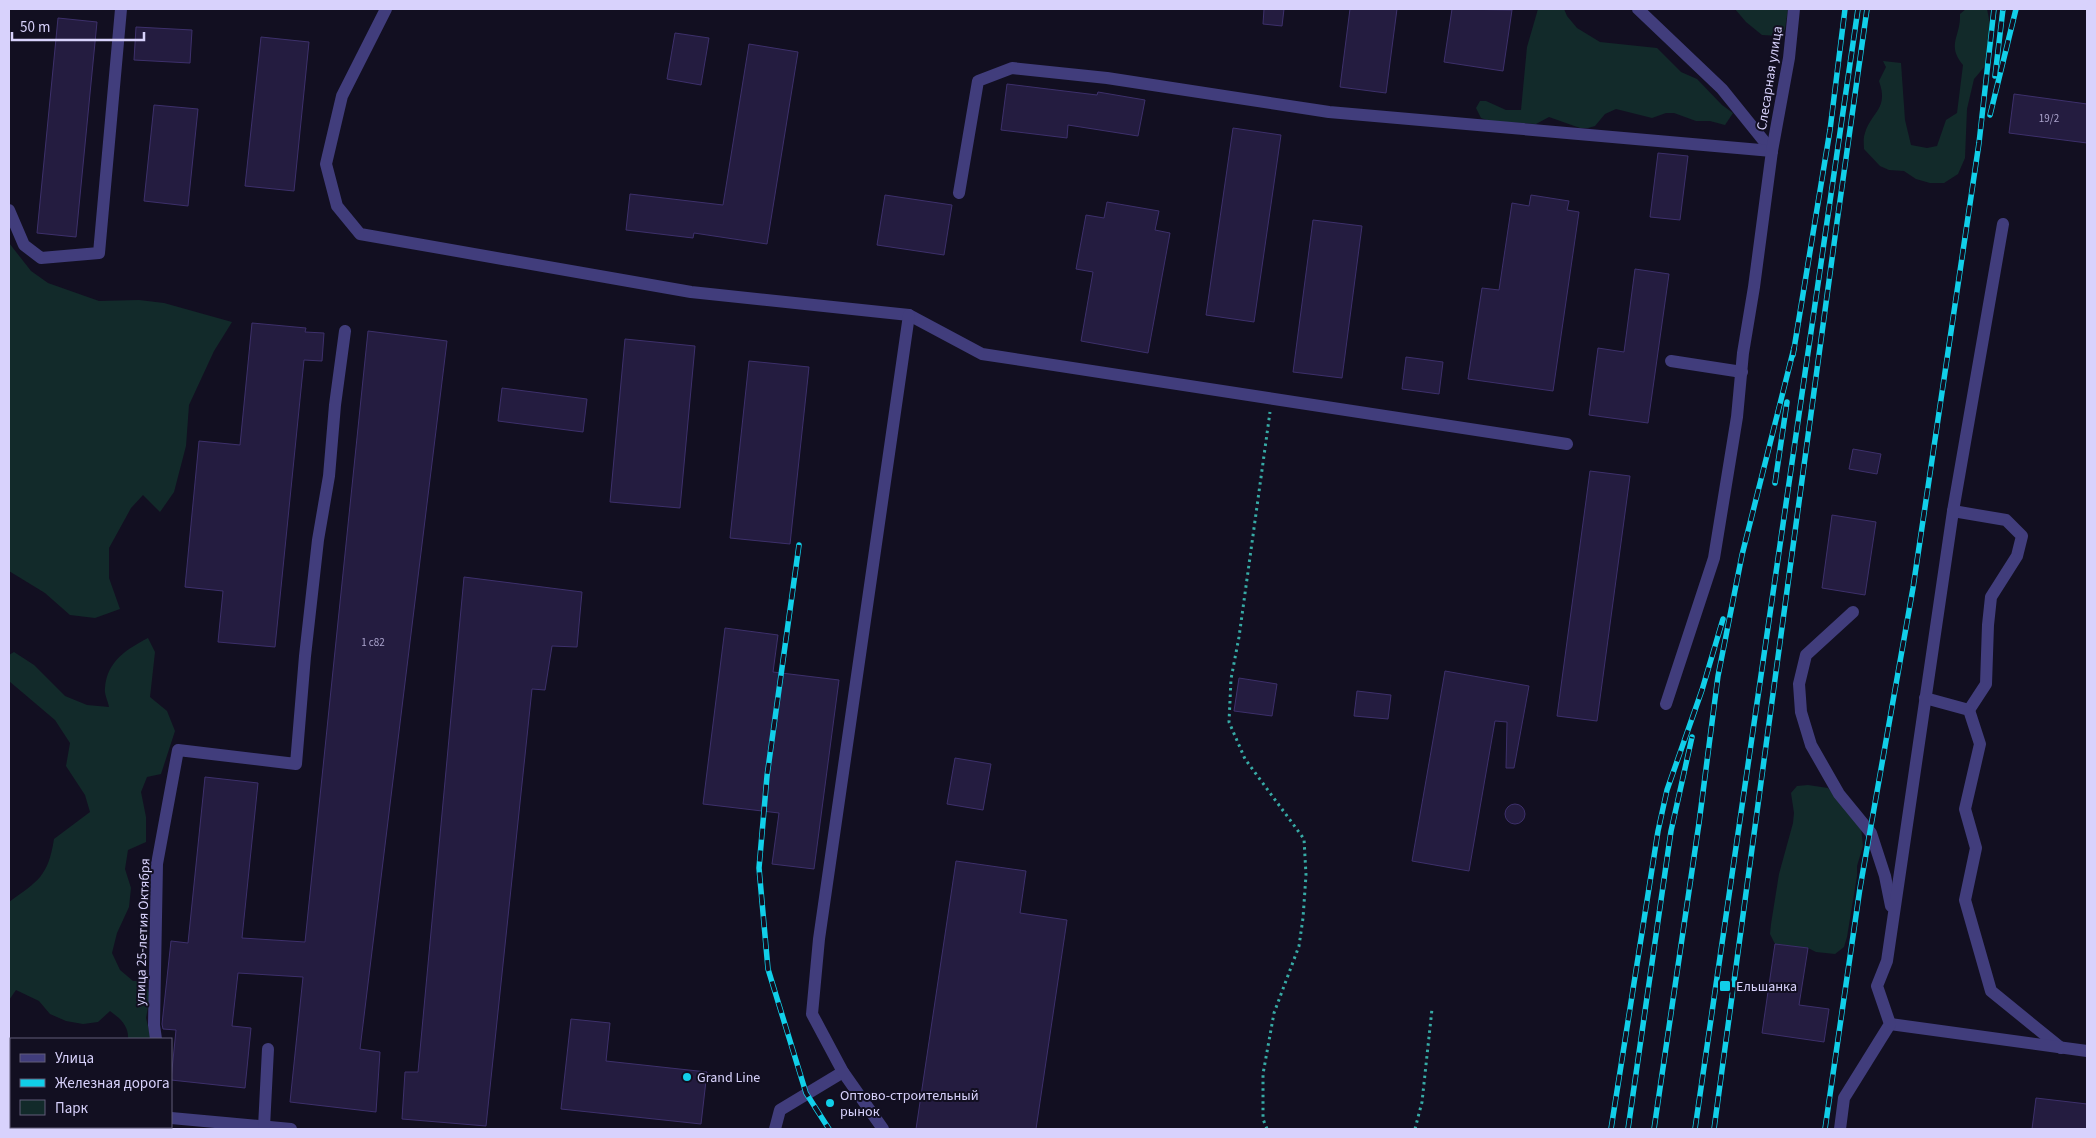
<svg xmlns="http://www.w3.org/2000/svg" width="2096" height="1138" viewBox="0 0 2096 1138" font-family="'Source Sans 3',sans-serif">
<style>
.green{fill:#122a2a}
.building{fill:#241c40;stroke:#3d306b}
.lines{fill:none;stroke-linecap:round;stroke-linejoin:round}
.path{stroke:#37aba6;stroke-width:3;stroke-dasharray:2.5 4;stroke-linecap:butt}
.minor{stroke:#413d7c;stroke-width:12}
.rail-casing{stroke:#11cfe9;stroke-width:5.5}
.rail{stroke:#120f21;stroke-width:4;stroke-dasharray:11;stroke-linecap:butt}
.poi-dot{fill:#11cfe9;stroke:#120f21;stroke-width:2}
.labels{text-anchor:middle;stroke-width:4;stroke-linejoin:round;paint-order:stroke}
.number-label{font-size:11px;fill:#aba4cd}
.street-label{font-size:14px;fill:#d8d2fc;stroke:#120f21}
.poi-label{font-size:14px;fill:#d8d2fc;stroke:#120f21;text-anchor:start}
</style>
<rect width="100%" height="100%" fill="#120f21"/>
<g class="green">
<polygon points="1538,9 1564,9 1567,16 1577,28 1600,42 1657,48 1681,72 1697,79 1722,105 1733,113 1725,125 1710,121 1696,121 1674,113 1666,113 1652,118 1616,109 1605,114 1595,126 1588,128 1580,128 1549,117 1536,124 1490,121 1481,118 1476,108 1480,101 1486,101 1506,110 1521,110 1527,47"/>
<polygon points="1735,9 1788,9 1785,29 1782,36 1762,35 1746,22"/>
<path d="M1966 9H1987L1994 44 1987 57 1985 66 1974 79 1967 109 1965 158 1958 174 1944 183H1930L1916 179 1904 171 1889 170 1880 166 1864 149C1864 144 1863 138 1865 133 1872 111 1889 109 1879 81L1886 67 1883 61 1901 63 1905 120 1911 145 1927 148 1937 146 1946 120 1957 113 1963 65C1946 44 1961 37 1960 14Z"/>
<polygon points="9,243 31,271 48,283 99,301 139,300 164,303 232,322 214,351 189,405 186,446 174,492 160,512 143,495 131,508 109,548 109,578 120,609 95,618 70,615 45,593 9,571"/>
<path d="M148 638 155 652 150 697 167 711 175 731 161 774 147 777 141 792 146 817V842L128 850 125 869 131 888 129 907 117 933 112 953 120 970 133 981H145L150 996 146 1018 151 1039H128C129 1026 120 1018 110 1011L98 1022 83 1024 66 1021 50 1014 39 1001 16 990 9 1000V902C38 881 48 877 54 839L90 812 85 795 66 766 70 743 55 720 9 681V655L14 652 34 665 65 696 87 705 109 707C108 701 104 694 105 688 107 661 127 649 148 638Z"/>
<polygon points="1808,785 1828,788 1861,827 1863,846 1857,866 1857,876 1847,937 1844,947 1835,954 1816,952 1808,948 1775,944 1770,934 1771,924 1779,874 1793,823 1794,813 1791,793 1797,786"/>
</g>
<g class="building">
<polygon points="1264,9 1284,9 1282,26 1263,24"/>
<polygon points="1350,9 1397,9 1386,93 1340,87"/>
<polygon points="1452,9 1512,10 1503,71 1444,62"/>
<polygon points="58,18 97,22 76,237 37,233"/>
<polygon points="136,27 192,30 190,63 134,60"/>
<polygon points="675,33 709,38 701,85 667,79"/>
<polygon points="261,37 309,42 294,191 245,186"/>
<polygon points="749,44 798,52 767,244 694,233 693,238 626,230 630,194 723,205"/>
<polygon points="1007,84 1097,95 1098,92 1145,100 1138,136 1068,125 1067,138 1001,130"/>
<polygon points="2014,94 2087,104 2087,143 2009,133"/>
<polygon points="154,105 198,109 188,206 144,201"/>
<polygon points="1233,128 1281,135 1254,322 1206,315"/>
<polygon points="1658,153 1688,156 1680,220 1650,217"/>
<polygon points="885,195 952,205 944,255 877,245"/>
<polygon points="1531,195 1569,201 1567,210 1579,212 1553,391 1468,379 1482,288 1499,290 1512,203 1529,206"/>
<polygon points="1107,202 1159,211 1155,230 1170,233 1148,353 1081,341 1093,272 1076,269 1086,215 1104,218"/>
<polygon points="1313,220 1362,226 1342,378 1293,372"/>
<polygon points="1635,269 1669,274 1648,423 1589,415 1598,348 1624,352"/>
<polygon points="252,323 306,328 305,332 324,333 322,361 304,360 275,647 218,642 223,591 185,587 199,441 240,445"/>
<polygon points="368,331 447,341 360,1049 380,1052 376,1112 290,1102 303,977 238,973 232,1026 251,1028 245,1088 171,1080 176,1030 163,1029 162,1024 171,941 188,943 205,777 258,783 242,938 305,942"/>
<polygon points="625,339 695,346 680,508 610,502"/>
<polygon points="1406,357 1443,362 1439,394 1402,389"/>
<polygon points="749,361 809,367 790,544 730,538"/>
<polygon points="502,388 587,399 583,432 498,421"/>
<polygon points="1853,449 1881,454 1877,474 1849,469"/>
<polygon points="1590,471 1630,476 1597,721 1557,716"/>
<polygon points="1832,515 1876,522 1865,595 1822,588"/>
<polygon points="464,577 582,592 577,647 552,646 545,690 532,689 486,1126 402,1119 405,1072 418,1072"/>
<polygon points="725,628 778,635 773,672 839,680 814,869 772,864 779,813 703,804"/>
<polygon points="1445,671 1529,686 1514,768 1506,768 1507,722 1495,721 1469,871 1412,861"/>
<polygon points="1239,678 1277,684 1272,716 1234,711"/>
<polygon points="1357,691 1391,695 1388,719 1354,716"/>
<polygon points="955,758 991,764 983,810 947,804"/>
<circle cx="1515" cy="814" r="10"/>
<polygon points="956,861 1026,871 1020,913 1067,920 1036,1129 916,1129"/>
<polygon points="1775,944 1808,948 1799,1005 1829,1009 1824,1042 1762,1033"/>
<polygon points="571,1019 610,1023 606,1061 707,1072 701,1124 561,1109"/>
<polygon points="2036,1098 2087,1104 2087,1129 2032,1129"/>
</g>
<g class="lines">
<g class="path">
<polyline points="1267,1129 1263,1119 1263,1074 1274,1013 1299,946 1303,918 1306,875 1304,839 1245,759 1229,722 1231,679 1239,637 1270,412"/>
<polyline points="1415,1129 1422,1102 1432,1009"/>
</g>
<g class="minor">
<polyline points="386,9 342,96 326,164 337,206 360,234 691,292 909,315 982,354 1567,444"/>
<polyline points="1638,9 1722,89 1772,151"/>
<polyline points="959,193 978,81 1012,68 1107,78 1329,112 1772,151"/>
<polyline points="9,210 24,245 41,258 99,253 121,9"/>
<polyline points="1671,361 1742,372"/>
<polyline points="1953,511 2006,520 2022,536 2017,556 1991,597 1988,625 1986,684 1969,710"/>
<polyline points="1853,612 1806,655 1799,684 1801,712 1811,745 1839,794 1871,833 1885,876 1891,906"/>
<polyline points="1925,698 1969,710 1980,744 1965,809 1976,848 1965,900 1991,991 2061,1048"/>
<polyline points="1666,704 1714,558 1737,417 1743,353 1754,287 1772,151 1789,58 1794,9"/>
<polyline points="1890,1024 2087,1051"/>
<polyline points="156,1039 154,1025 157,864 178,750 296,764 305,656 318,540 329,476 335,405 345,331"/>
<polyline points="9,1048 11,1049"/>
<polyline points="171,1118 291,1129"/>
<polyline points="264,1127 268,1049"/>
<polyline points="775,1129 780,1110 843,1072"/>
<polyline points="883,1129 843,1072 812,1014 819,939 909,315"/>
<polyline points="1840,1129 1844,1098 1890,1024 1877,986 1887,961 1953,511 2003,224"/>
</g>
<defs>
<g id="rail">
<polyline points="1995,76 2003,9"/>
<polyline points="1990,115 2016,9"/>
<polyline points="1793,355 1830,130 1845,9"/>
<polyline points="1775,483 1787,402"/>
<polyline points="799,545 767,776 759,868 768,969 806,1093 829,1129"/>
<polyline points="1611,1129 1658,831 1667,790 1702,690 1723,619"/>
<polyline points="1628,1129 1671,831 1692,737"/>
<polyline points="1654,1129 1699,823 1718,676 1742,555 1794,348"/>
<polyline points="1695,1129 1858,9"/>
<polyline points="1714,1129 1837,222 1867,9"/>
<polyline points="1825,1129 1860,888 1913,588 1979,143 1994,9"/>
</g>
</defs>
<use href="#rail" class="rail-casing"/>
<use href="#rail" class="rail"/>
</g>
<g class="poi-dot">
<rect x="1719" y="980" width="12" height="12" rx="2.5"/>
<circle cx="687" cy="1077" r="5"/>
<circle cx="830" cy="1103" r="5"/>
</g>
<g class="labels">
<g class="number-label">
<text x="2049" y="122">19/2</text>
<text x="373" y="646">1 с82</text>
</g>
<g class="street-label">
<text transform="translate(1769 78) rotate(-81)" y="5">Слесарная улица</text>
<text transform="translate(142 932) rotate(-88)" y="5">улица 25-летия Октября</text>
</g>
<g class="poi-label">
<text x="1736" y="991">Ельшанка</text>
<text x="697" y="1082">Grand Line</text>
<text x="840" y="1100">Оптово-строительный<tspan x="840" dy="16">рынок</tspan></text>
</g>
</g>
<rect width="2096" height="1138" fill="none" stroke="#d8d2fc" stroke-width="20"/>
<rect x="10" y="1038" width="162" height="90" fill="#120f21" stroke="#615d79"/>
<rect x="20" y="1054" width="25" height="8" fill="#413d7c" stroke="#615d79"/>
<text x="55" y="1063" font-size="15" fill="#d8d2fc">Улица</text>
<rect x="20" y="1079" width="25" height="8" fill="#11cfe9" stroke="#615d79"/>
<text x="55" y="1088" font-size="15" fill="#d8d2fc">Железная дорога</text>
<rect x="20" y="1100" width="25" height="15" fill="#122a2a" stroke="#615d79"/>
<text x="55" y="1113" font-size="15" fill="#d8d2fc">Парк</text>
<path d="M12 32v8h132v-8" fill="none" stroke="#d8d2fc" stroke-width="2.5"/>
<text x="20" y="32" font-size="15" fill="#d8d2fc" stroke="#120f21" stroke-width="4" paint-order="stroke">50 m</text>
</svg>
